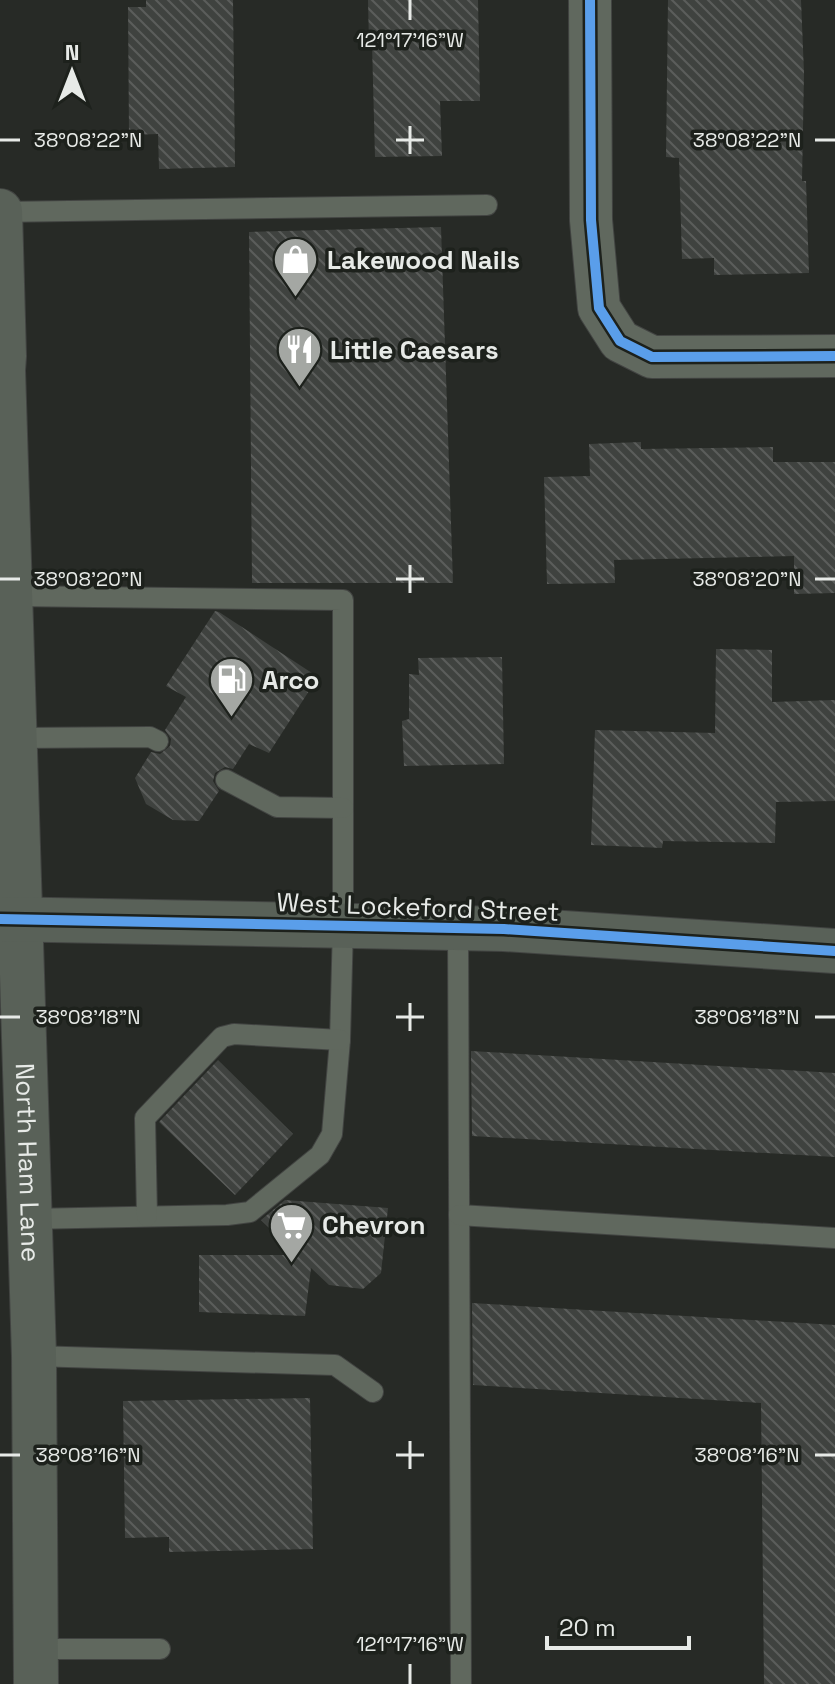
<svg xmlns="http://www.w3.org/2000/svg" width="835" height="1684" viewBox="0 0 835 1684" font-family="'Space Grotesk',sans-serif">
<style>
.building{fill:url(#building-back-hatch)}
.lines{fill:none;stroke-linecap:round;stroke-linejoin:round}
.lane-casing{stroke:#424442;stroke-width:22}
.street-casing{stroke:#424442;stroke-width:44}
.secondary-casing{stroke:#424442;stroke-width:46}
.lane{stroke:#60685e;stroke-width:20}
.street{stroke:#60685e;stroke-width:42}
.secondary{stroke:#596158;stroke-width:44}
.cycleway-casing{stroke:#1d211c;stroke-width:15}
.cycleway{stroke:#5a9eea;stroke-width:10}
.ticks{fill:none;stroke:#e7eae7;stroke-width:3}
.labels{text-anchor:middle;stroke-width:7;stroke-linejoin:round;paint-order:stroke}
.poi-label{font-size:26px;font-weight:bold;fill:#e7eae7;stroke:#1d211c;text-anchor:start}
.street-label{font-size:26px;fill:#e7eae7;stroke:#1d211c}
.ticks-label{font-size:20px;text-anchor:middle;fill:#e7eae7;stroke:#1d211c;stroke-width:7;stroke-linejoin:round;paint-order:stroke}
</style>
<defs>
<pattern id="building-back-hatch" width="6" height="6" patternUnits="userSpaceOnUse" patternTransform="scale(2)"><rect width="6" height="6" fill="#3f423f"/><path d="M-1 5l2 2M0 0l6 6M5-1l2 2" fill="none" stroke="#5b5d5b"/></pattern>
</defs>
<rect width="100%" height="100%" fill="#272a26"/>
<g class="building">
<polygon points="146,0 233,0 235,167 159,169 158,134 129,135 128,7 146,7"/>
<polygon points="368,0 478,0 480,101 440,101 442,156 375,157 372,44 369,45"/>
<polygon points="668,0 801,0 804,73 802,181 806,181 809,273 714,275 714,258 682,259 679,158 666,157"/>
<polygon points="441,227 453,583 252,583 249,232"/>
<polygon points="641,442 641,449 773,447 773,462 835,462 835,593 794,594 794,556 614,560 615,583 547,584 544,477 590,476 589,444"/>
<polygon points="215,611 219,612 318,677 269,753 249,744 233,769 225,767 215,773 213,781 219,791 199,821 173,820 146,804 135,778 151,752 160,754 170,746 171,739 165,730 186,697 166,686"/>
<polygon points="716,649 772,650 772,702 835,700 835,801 776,802 775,843 663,841 662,848 591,845 595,730 715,733"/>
<polygon points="502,657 504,764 404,766 402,721 409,719 409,674 419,675 418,658"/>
<polygon points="471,1051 835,1073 835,1157 472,1136"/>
<polygon points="218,1060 293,1134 235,1195 159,1122"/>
<polygon points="285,1200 388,1208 381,1273 363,1289 329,1285 311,1268 305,1316 199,1312 199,1255 297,1255 261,1220"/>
<polygon points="472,1303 835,1325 835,1684 764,1684 761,1403 473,1385"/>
<polygon points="310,1398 313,1549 169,1552 169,1537 125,1538 123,1401"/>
</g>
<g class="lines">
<defs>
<g id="lane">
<polyline points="0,212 487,205"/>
<polyline points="11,596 343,600 343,925 340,1040 332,1134 320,1155 250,1212 227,1215 29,1219"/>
<polyline points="15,738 150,737 158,741"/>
<polyline points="226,780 277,807 343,808"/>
<polyline points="458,928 461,1684"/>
<polyline points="459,1215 835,1238"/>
<polyline points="147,1216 145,1118 222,1037 234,1034 340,1040"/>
<polyline points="34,1356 335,1365 373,1392"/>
<polyline points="36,1649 160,1649"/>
</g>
<polyline id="street" points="590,0 591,220 599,308 620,341 652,357 835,356"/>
<g id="secondary">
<path id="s1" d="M0 211 4 356 3 370 34 1356 36 1684"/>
<polyline points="0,919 504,929 835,951"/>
</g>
</defs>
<use href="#lane" class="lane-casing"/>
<use href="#street" class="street-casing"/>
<use href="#secondary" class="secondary-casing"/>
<use href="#lane" class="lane"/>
<use href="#street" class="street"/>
<use href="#secondary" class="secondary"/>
<defs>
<g id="cycleway">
<polyline points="590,0 591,220 599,308 620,341 652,357 835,356"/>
<polyline points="0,919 504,929 835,951"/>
</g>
</defs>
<use href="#cycleway" class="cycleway-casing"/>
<use href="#cycleway" class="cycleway"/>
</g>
<path class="ticks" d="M410 0V20M410 126V154M0 140H20M396 140H424M815 140H835M410 565V593M0 579H20M396 579H424M815 579H835M410 1003V1031M0 1017H20M396 1017H424M815 1017H835M410 1441V1469M0 1455H20M396 1455H424M815 1455H835M410 1664V1684"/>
<defs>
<symbol id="shop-pin" viewBox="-11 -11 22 30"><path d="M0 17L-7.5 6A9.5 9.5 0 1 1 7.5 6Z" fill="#a4a7a3" stroke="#1d211c"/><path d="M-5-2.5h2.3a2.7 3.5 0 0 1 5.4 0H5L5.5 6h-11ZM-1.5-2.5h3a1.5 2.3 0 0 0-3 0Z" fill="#fff"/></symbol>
<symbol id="restaurant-pin" viewBox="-11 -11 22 30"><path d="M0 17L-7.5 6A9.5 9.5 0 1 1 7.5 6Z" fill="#a4a7a3" stroke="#1d211c"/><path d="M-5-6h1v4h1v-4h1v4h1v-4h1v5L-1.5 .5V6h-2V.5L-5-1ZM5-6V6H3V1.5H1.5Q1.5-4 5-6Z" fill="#fff"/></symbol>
<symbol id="fuel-pin" viewBox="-11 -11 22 30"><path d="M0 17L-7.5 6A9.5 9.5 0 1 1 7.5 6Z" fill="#a4a7a3" stroke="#1d211c"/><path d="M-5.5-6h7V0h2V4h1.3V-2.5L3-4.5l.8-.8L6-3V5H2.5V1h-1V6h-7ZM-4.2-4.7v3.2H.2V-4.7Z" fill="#fff"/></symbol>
<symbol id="supermarket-pin" viewBox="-11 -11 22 30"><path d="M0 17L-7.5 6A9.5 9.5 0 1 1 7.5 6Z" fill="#a4a7a3" stroke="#1d211c"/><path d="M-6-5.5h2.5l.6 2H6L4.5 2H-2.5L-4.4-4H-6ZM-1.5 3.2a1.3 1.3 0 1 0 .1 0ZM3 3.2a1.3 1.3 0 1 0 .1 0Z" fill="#fff"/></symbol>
</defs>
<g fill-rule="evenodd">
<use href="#shop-pin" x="270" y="234" width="51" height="69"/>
<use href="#restaurant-pin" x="274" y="324" width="51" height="69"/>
<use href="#fuel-pin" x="206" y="654" width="51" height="69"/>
<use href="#supermarket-pin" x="266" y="1200" width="51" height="69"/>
</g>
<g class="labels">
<g class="poi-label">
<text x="327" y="269">Lakewood Nails</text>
<text x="330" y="359">Little Caesars</text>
<text x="262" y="689">Arco</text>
<text x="322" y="1234">Chevron</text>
</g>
<g class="street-label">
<text transform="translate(418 907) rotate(2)" y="9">West Lockeford Street</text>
<text dy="9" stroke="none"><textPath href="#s1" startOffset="952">North Ham Lane</textPath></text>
</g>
</g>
<g class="ticks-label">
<text x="410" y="47">121°17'16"W</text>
<text x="88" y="147">38°08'22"N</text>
<text x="747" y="147">38°08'22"N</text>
<text x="88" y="586">38°08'20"N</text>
<text x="747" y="586">38°08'20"N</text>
<text x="88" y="1024">38°08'18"N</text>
<text x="747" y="1024">38°08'18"N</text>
<text x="88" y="1462">38°08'16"N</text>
<text x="747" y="1462">38°08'16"N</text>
<text x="410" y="1651">121°17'16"W</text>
</g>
<g transform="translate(72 72)" stroke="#1d211c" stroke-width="6" paint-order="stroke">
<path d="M0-6L14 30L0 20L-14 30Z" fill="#e7eae7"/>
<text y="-12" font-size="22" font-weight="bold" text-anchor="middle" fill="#e7eae7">N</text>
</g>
<path d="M547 1636v12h142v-12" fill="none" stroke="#e7eae7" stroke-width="4"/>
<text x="559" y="1636" font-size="24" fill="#e7eae7" stroke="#1d211c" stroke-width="6" paint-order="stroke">20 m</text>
</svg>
